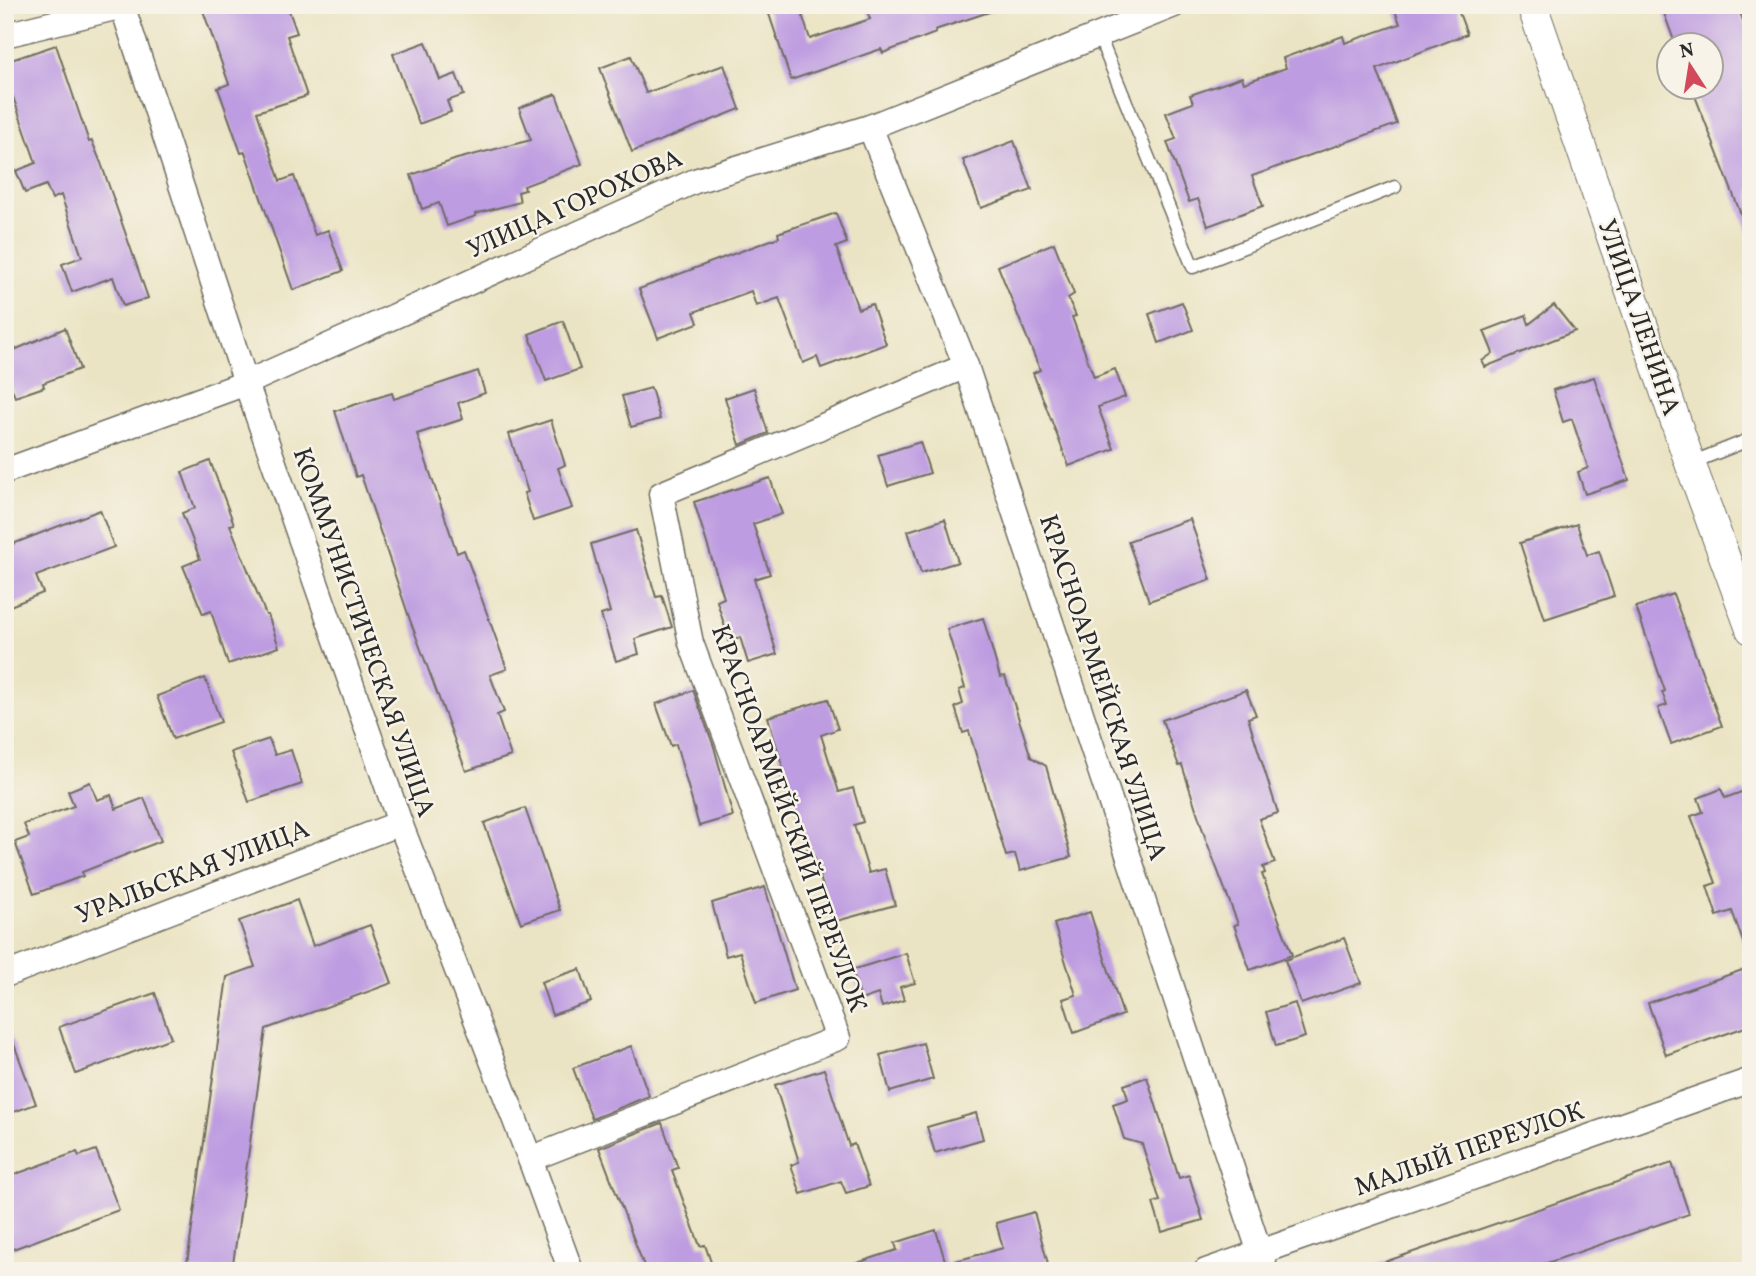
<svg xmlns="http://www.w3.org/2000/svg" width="1756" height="1276" viewBox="0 0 1756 1276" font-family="Vollkorn,serif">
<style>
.building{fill:#be9ce1}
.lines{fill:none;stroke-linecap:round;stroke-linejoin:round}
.service-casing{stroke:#6e6c61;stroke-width:15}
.minor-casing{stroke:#6e6c61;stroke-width:27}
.tertiary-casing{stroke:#6e6c61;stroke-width:32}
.service{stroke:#fff;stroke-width:12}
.minor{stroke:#fff;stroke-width:24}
.tertiary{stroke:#fff;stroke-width:30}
.labels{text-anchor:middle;stroke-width:5;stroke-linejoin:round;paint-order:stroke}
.street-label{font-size:26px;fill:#2b2b2b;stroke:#f7f3e8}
</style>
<rect width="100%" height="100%" fill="#f7f3e8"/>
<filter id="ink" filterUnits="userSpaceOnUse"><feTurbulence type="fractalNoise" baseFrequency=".0143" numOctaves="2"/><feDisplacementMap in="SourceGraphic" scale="14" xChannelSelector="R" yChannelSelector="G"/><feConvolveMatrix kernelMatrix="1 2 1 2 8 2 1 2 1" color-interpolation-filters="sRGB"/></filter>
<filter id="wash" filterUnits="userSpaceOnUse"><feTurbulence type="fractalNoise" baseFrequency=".00686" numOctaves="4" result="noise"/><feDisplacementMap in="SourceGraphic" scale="28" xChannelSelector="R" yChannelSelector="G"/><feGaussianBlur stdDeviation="1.57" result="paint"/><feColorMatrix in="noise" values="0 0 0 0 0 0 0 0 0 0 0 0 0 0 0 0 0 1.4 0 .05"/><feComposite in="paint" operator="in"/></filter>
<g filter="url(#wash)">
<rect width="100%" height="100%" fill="#ebe4c4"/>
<g id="blocks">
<g class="building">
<polygon points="201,5 287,5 297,33 287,36 307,96 257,112 280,181 294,176 315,235 328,230 343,271 293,290 245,152 241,153 218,88 229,84"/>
<polygon points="766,5 799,5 810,39 870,19 865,5 994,5 995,10 935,30 936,33 883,53 881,49 791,80"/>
<polygon points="1393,5 1456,5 1467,34 1377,69 1397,124 1252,176 1263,206 1208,226 1198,199 1189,202 1167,142 1176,139 1166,113 1193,103 1190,95 1242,77 1244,83 1286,68 1283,58 1343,36 1345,43 1400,24"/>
<polygon points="1661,5 1737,5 1751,41 1751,234 1749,235 1692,88 1711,88 1711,46 1676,46"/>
<polygon points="426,42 440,80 456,74 464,95 447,101 451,112 419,124 393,54"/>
<polygon points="56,45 89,142 92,141 101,163 148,298 123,306 113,277 72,292 62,264 82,257 61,195 52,199 46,185 25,193 16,171 36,163 12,94 5,97 5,62"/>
<polygon points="631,56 646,93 724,65 740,109 632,152 600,68"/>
<polygon points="556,94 582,164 524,186 525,190 518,192 520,202 475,214 476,216 447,226 439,203 422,209 411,175 457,159 531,140 519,108"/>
<polygon points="1014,141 1032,190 981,208 963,160"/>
<polygon points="836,213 847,243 836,247 858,309 872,304 886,344 821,368 817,357 803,363 779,298 756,306 751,291 694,312 698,323 658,338 639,289 779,237 778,233"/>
<polygon points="1054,243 1074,294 1068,298 1076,316 1072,317 1094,377 1115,369 1125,397 1098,407 1114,449 1069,466 1033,373 1040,370 998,266"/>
<polygon points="1182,302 1193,330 1159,343 1149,314"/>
<polygon points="1554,305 1575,331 1485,367 1482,361 1493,353 1484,331 1526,315 1529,324"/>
<polygon points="563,321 580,369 546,381 529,334"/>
<polygon points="65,328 80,369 43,383 44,387 15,397 5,371 5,354"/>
<polygon points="478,371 485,393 458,403 463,419 417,434 457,553 464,550 507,669 490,675 504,712 497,715 511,756 466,771 410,620 361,475 356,477 335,411 392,393 394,399"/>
<polygon points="1594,377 1629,480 1585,494 1578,472 1588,468 1572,419 1563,422 1553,390"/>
<polygon points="651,388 660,419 631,427 622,396"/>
<polygon points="754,388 768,433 740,445 725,398"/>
<polygon points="551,420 565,465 558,468 572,508 533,521 524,493 528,492 509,434"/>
<polygon points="920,442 930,473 888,486 878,455"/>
<polygon points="210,461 234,524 230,525 266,615 268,615 279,647 228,664 211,611 203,614 183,566 200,559 182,513 195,508 182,472"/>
<polygon points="770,478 782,514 753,524 770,574 754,579 777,654 748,663 740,637 729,641 717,601 724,598 694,502"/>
<polygon points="100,510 114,547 36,576 43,593 5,608 5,547"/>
<polygon points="945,519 958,562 921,573 908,531"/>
<polygon points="1190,519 1211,580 1149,601 1128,541"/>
<polygon points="1577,524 1587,555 1599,551 1614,596 1545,619 1520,543"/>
<polygon points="636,530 656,597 662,596 672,627 635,639 639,654 616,661 601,615 610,612 591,544"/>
<polygon points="1673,594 1722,726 1671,744 1658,708 1667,705 1662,692 1665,691 1636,607"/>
<polygon points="983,618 1000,677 1005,676 1031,757 1046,766 1071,857 1020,871 1015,854 1006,856 969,731 963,733 955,707 963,704 959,690 965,688 947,629"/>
<polygon points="205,678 221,722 173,739 157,696"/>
<polygon points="693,690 714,747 733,816 699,826 676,744 671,746 656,704"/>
<polygon points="1246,690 1256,715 1248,718 1278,813 1259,819 1275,863 1263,867 1265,873 1262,874 1292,955 1250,970 1234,925 1238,924 1205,837 1182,765 1179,766 1162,720"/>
<polygon points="828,699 838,729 821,735 839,792 853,788 863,822 854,825 869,873 885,869 895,905 833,922 812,849 807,850 768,717"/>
<polygon points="269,739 275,755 291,750 302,784 249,802 231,752"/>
<polygon points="90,782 97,800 111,795 116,809 144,798 161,841 82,872 83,876 34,894 15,842 29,837 24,824 74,806 68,791"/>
<polygon points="1721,789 1725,798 1744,791 1751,809 1751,953 1747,953 1732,911 1717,916 1707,886 1716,883 1691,816 1703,812 1698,798"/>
<polygon points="525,808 560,910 521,923 484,823"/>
<polygon points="765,887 795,990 756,1003 740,952 726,956 712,903"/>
<polygon points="297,900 313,946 370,925 392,983 266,1029 232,1271 186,1271 227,977 255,967 239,921"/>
<polygon points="1090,912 1123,1015 1074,1033 1063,999 1076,995 1054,924"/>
<polygon points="1344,938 1361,983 1301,1004 1285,960"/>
<polygon points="906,953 915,983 900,987 904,1000 882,1007 878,994 861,1000 852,970"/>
<polygon points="1751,967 1751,1025 1666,1055 1648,1003"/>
<polygon points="580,969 591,1002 552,1015 541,982"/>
<polygon points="155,993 171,1038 76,1074 59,1027"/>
<polygon points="1295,1003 1305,1037 1276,1046 1266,1012"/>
<polygon points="5,1028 8,1028 36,1104 5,1115"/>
<polygon points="923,1043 933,1079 890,1092 880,1055"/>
<polygon points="631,1046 649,1096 592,1119 573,1068"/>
<polygon points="824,1069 849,1146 854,1144 869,1186 846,1193 841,1181 801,1194 791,1165 799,1162 775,1085"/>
<polygon points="1147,1077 1179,1178 1189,1175 1203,1220 1162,1232 1153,1203 1160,1201 1142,1144 1124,1139 1113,1104 1128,1099 1124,1085"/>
<polygon points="976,1113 983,1139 935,1153 927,1127"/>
<polygon points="662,1123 678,1168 672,1170 700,1246 705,1245 714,1271 641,1271 640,1267 644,1266 599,1148"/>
<polygon points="96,1150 119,1210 5,1252 5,1178 77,1152 79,1156"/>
<polygon points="1672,1163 1689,1214 1524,1271 1371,1271 1370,1267"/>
<polygon points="1034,1212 1050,1271 949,1271 948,1263 1003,1248 996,1223"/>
<polygon points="936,1230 948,1271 849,1271 848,1266 897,1250 895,1243"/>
</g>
</g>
</g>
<g filter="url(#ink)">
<use href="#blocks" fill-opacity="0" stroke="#6e6c61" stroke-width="2"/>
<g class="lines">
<defs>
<g id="service">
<polyline points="1099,36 1193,267 1395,187"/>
<polyline points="1691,463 1751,439"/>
</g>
<g id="minor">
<polyline points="122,5 246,383 400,823 530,1159 571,1271"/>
<polyline points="5,35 123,6"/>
<polyline points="870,127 966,366 1266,1271"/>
<polyline points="5,471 246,383 695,181 870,127 1174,5"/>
<polyline points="5,975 400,823"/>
<polyline points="530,1159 838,1038 691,643 661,494 966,366"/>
<polyline points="1206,1271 1751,1080"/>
</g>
<polyline id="tertiary" points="1532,5 1690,463 1751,629"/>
</defs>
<use href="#service" class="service-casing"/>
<use href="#minor" class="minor-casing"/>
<use href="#tertiary" class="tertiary-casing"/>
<use href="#service" class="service"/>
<use href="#minor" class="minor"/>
<use href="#tertiary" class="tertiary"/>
</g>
</g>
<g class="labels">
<g class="street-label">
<text transform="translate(574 203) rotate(-24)" y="9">УЛИЦА ГОРОХОВА</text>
<text transform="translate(1640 317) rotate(71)" y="9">УЛИЦА ЛЕНИНА</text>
<text transform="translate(365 632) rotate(71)" y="9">КОММУНИСТИЧЕСКАЯ УЛИЦА</text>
<text transform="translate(1104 687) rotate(72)" y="9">КРАСНОАРМЕЙСКАЯ УЛИЦА</text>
<text transform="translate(790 818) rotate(70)" y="9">КРАСНОАРМЕЙСКИЙ ПЕРЕУЛОК</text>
<text transform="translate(192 871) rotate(-21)" y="9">УРАЛЬСКАЯ УЛИЦА</text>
<text transform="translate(1469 1148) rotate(-19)" y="9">МАЛЫЙ ПЕРЕУЛОК</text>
</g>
</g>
<rect width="1756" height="1276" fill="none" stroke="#f7f3e8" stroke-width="28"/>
<g transform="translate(1690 66) rotate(348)"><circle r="33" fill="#f7f3e8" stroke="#a5a39c" stroke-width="2"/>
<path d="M0-5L12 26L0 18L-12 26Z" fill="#d1495b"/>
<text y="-10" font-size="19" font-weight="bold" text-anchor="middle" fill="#2b2b2b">N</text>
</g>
</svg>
